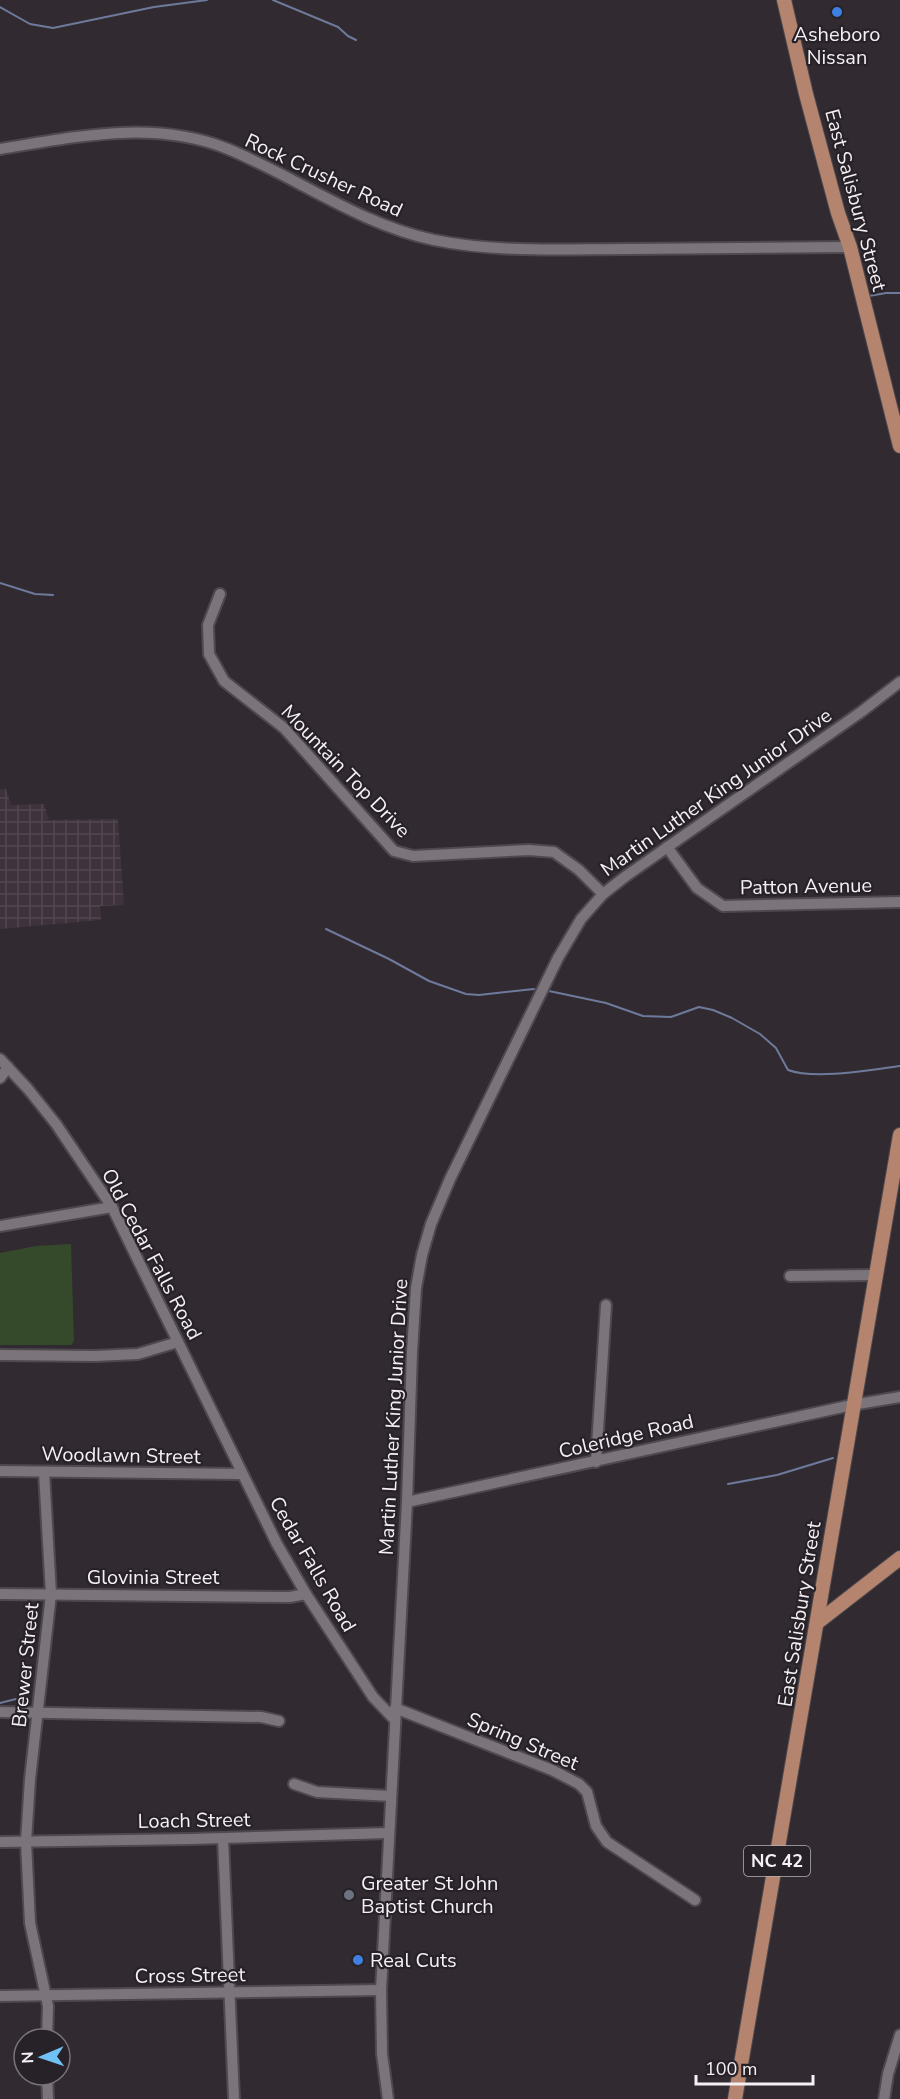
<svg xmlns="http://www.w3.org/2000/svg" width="900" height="2099" viewBox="0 0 900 2099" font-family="'Nunito Sans',sans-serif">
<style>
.industrial{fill:url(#industrial-grid)}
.pitch{fill:#344a2b}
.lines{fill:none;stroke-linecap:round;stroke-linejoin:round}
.stream{stroke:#6e7a9b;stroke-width:2}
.minor-casing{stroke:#4e494e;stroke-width:14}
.major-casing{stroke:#4e494e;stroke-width:16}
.minor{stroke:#7c747b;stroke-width:10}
.major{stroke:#b4846e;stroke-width:14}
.shop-dot{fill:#3f7fe0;stroke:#272227;stroke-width:2}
.worship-dot{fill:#6b7280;stroke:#272227;stroke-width:2}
.labels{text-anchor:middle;stroke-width:4.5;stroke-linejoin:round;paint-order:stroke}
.shield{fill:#272227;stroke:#b6b2b6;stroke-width:1.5}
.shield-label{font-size:18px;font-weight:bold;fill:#f4f0f4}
.poi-label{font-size:20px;fill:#f4f0f4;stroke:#272227;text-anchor:start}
.street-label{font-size:20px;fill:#f4f0f4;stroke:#272227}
</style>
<defs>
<pattern id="industrial-grid" width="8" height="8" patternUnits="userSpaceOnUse" patternTransform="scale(1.5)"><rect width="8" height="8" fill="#3e323d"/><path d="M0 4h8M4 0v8" fill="none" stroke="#514650"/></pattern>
</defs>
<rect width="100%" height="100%" fill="#312b31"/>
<polygon class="industrial" points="0,789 6,789 11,805 44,804 49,820 118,819 124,905 100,906 101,920 0,929"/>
<polygon class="pitch" points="71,1244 74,1341 71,1345 0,1345 0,1253 36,1246"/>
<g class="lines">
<g class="stream">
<polyline points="273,0 338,27 348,36 356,40"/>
<polyline points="0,7 30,24 53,28 154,7 207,0"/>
<polyline points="869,296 886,293 900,293"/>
<polyline points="0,583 35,594 53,595"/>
<polyline points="326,929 389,959 429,981 466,994 479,995 534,989"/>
<path d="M549 991 606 1003 643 1016 671 1017 699 1007 713 1010 732 1018 760 1034 776 1048 788 1070C815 1080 870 1070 900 1066"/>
<polyline points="728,1484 777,1475 833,1458"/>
<polyline points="0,1703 16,1699"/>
</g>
<defs>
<g id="minor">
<path d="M0 149C76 137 153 119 228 149 298 178 359 224 434 240 498 253 564 249 628 249 702 248 776 248 850 247"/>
<polyline points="220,594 208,625 209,654 224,681 284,728 394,851 413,856 529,850 554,852 579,870 603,894"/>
<polyline points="667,847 697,888 723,906 900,902"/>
<polyline points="0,1059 28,1089 56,1124 112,1207 277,1544 306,1594 373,1697 394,1719"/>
<polyline points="0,1078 8,1067"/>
<polyline points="0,1226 112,1207"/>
<polyline points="790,1276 875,1275"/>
<polyline points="0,1355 95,1356 138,1354 178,1342"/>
<polyline points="596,1462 606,1305"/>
<polyline points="0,1471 241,1474"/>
<polyline points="44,1472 51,1594 30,1779 26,1842 30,1923 48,2006 47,2039"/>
<polyline points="407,1502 852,1405 900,1397"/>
<polyline points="0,1594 290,1597 306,1594"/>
<polyline points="395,1708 552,1770 579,1784 587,1792 596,1826 607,1842 695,1900"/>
<polyline points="0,1712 261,1717 279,1721"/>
<polyline points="294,1784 317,1792 391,1796"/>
<polyline points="223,1838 234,2099"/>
<polyline points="0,1842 191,1839 389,1833"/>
<polyline points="0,1996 381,1990"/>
<polyline points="47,2075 48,2099"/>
<polyline points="388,2099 382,2054 381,1990 407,1502 412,1352 416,1288 422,1255 431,1224 450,1179 558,958 581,919 603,894 626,876 861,712 900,682"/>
<polyline points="884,2099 888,2074 900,2035"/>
</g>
<g id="major">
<polyline points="784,0 806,94 838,213 850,247 900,446"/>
<polyline points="818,1622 900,1558"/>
<polyline points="735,2099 900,1135"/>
</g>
</defs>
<use href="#minor" class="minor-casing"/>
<use href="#major" class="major-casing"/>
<use href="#minor" class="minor"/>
<use href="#major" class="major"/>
</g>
<g class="shop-dot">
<circle cx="837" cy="12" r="6"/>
<circle cx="358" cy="1960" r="6"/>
</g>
<circle class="worship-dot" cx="349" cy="1895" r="6"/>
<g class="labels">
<rect class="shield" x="744" y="1846" width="66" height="30" rx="4.5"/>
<g class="shield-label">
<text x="777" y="1867">NC 42</text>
</g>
<g class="poi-label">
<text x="837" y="41" text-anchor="middle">Asheboro<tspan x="837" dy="23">Nissan</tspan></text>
<text x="361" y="1890">Greater St John<tspan x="361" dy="23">Baptist Church</tspan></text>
<text x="370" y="1967">Real Cuts</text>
</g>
<g class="street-label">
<text transform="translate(324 175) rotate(25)" y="7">Rock Crusher Road</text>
<text transform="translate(856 200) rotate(75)" y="7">East Salisbury Street</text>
<text transform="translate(346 771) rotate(46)" y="7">Mountain Top Drive</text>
<text transform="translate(716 792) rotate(-35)" y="7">Martin Luther King Junior Drive</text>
<text transform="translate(806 886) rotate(-1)" y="7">Patton Avenue</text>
<text transform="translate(152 1254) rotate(62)" y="7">Old Cedar Falls Road</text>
<text transform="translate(393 1417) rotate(-87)" y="7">Martin Luther King Junior Drive</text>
<text transform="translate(626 1436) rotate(-13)" y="7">Coleridge Road</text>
<text transform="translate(121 1455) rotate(1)" y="7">Woodlawn Street</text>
<text transform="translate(313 1564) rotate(60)" y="7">Cedar Falls Road</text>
<text x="153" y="1584">Glovinia Street</text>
<text transform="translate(799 1614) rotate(-81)" y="7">East Salisbury Street</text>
<text transform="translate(25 1665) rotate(-84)" y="7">Brewer Street</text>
<text transform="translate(523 1741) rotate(23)" y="7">Spring Street</text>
<text transform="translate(194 1820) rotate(-1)" y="7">Loach Street</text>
<text transform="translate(190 1975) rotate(-1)" y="7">Cross Street</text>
</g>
</g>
<g transform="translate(42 2057) rotate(268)"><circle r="28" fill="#272227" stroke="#797479" stroke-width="1.5"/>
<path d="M0-4.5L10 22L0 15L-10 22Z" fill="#72c1f5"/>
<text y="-9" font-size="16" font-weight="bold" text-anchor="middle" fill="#f4f0f4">N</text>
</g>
<path d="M696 2075v9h117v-9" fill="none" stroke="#f4f0f4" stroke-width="3"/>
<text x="705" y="2075" font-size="18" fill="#f4f0f4" stroke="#272227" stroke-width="4.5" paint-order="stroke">100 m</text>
</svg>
